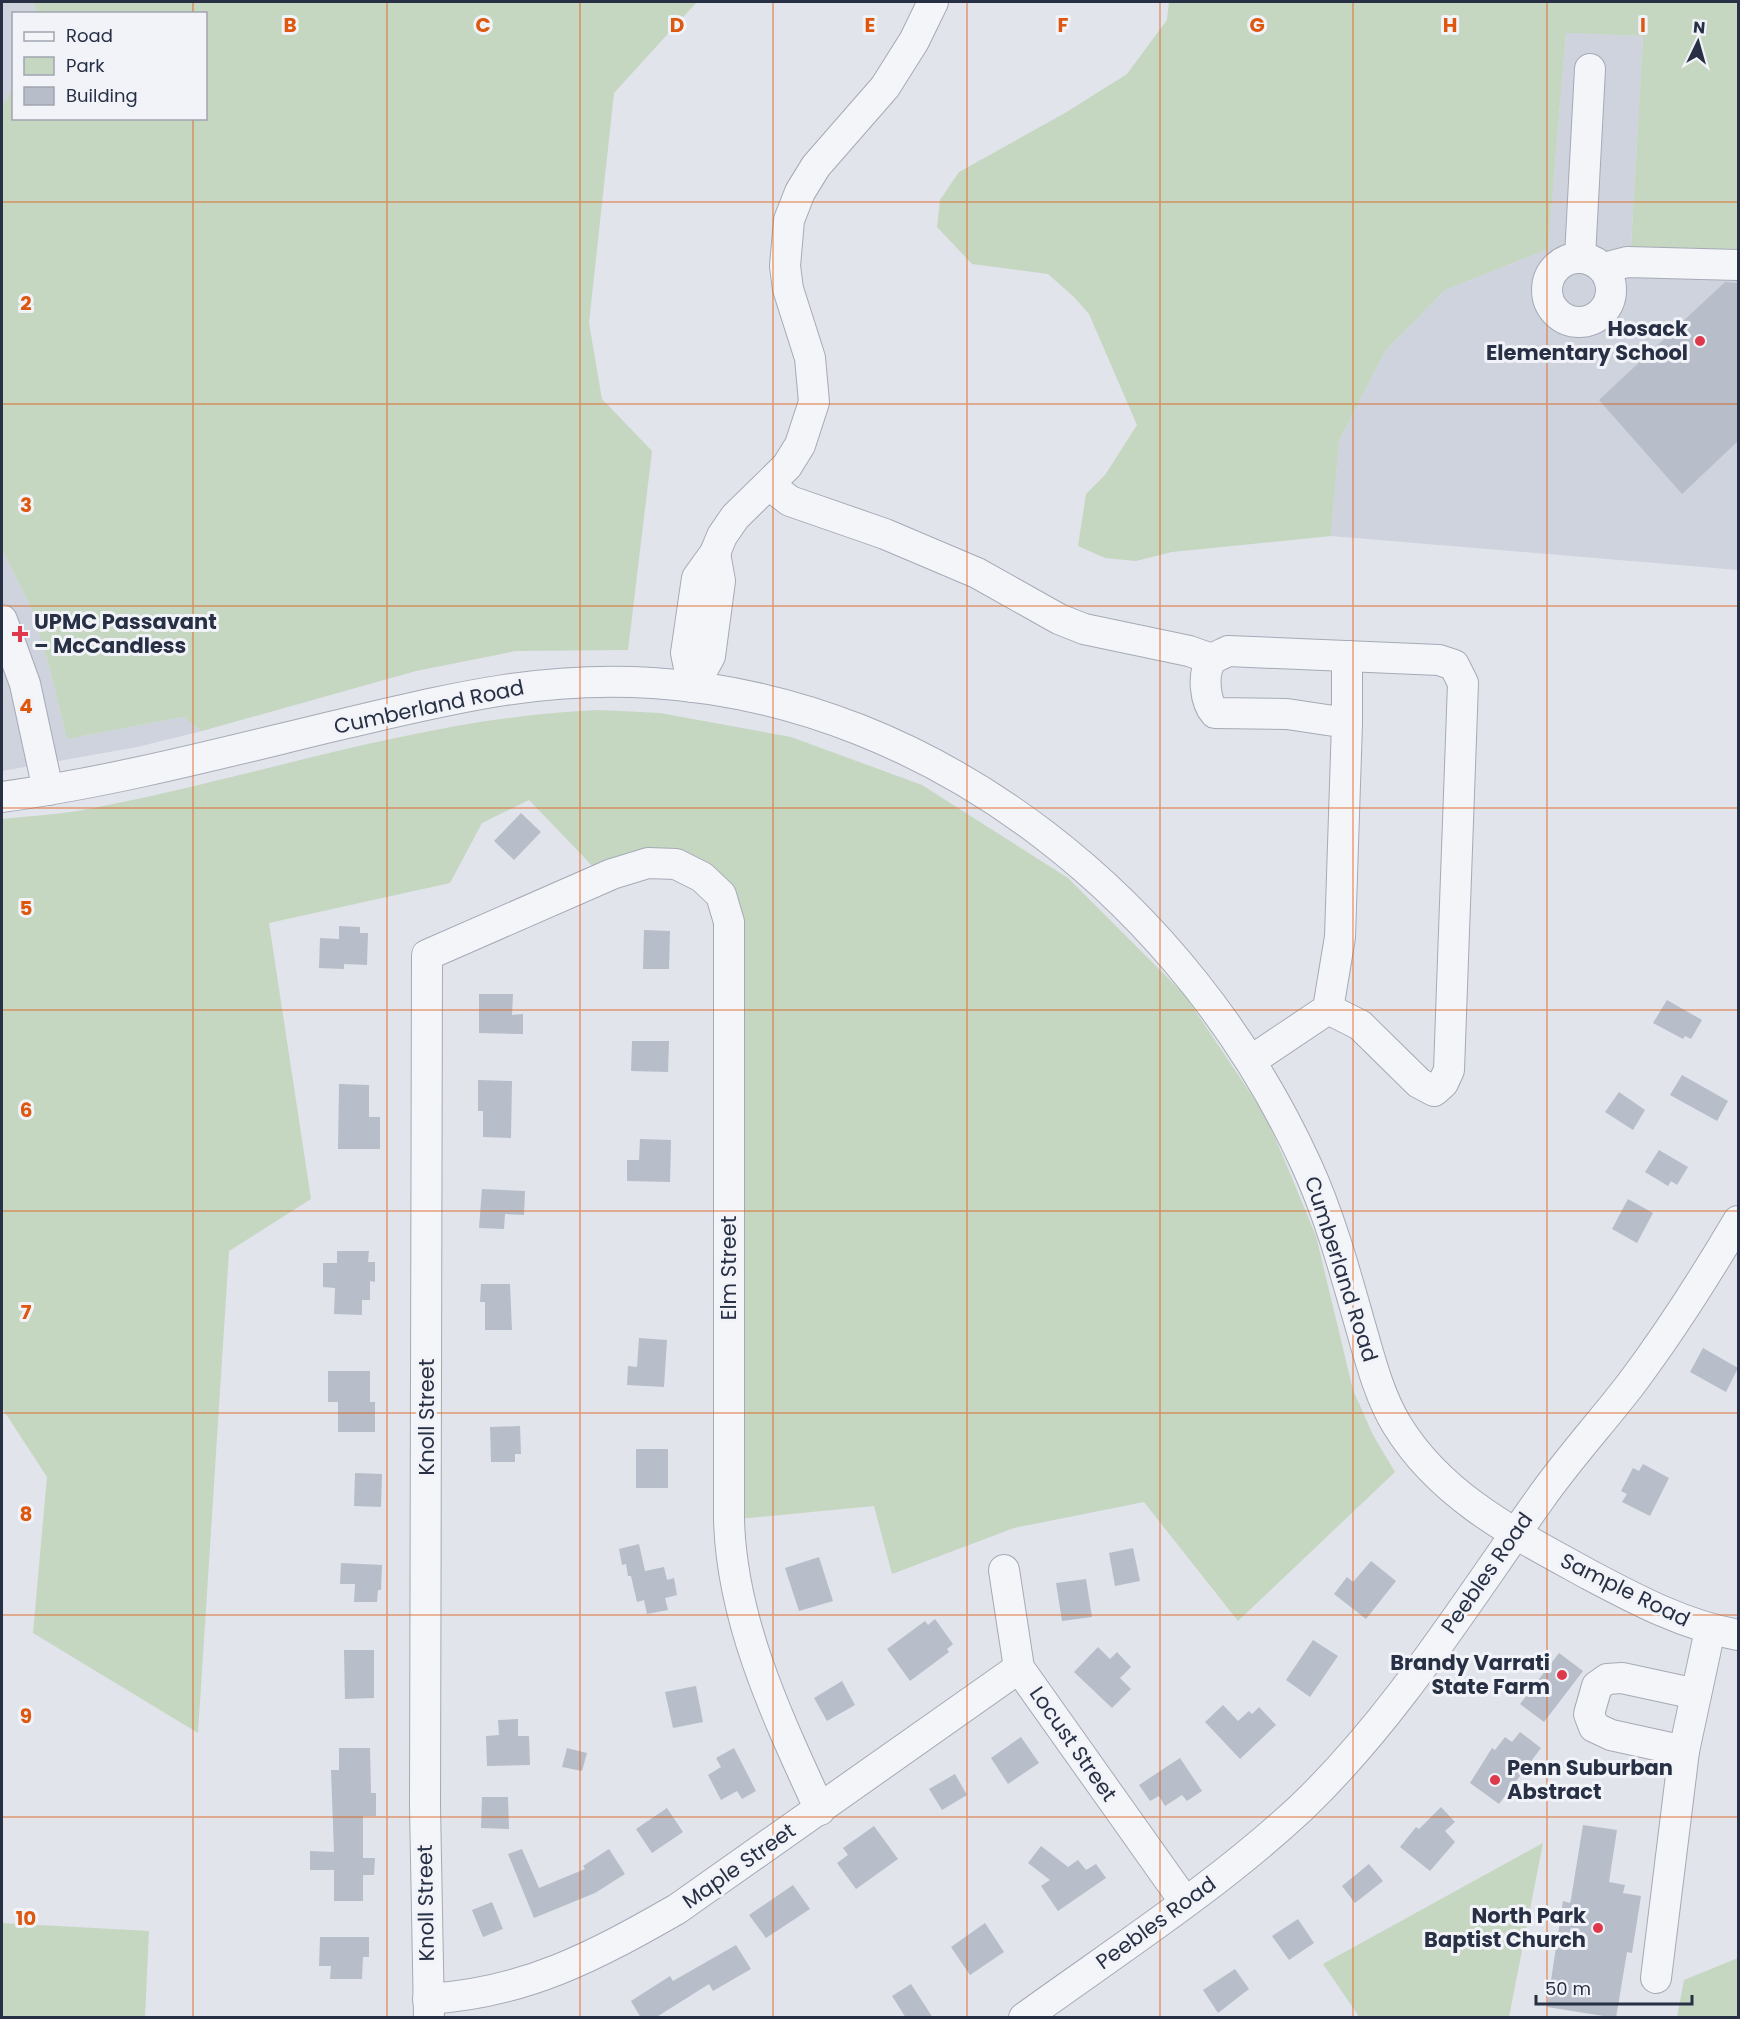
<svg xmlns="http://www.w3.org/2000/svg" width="1740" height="2019" viewBox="0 0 1740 2019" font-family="Poppins,sans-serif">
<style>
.built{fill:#ced3dd}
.green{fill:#c5d6c1}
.building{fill:#b7bdc9}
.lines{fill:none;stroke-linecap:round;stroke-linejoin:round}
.minor-casing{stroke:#a5aab6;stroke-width:32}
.minor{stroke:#f4f5f9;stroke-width:30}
.grid{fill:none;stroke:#de570f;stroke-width:1.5;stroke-opacity:0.55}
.poi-dot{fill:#dd394a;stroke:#f1f3f8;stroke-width:2}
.labels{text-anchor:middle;stroke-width:6;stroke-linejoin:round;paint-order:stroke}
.poi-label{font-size:21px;font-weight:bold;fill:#273044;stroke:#f1f3f8;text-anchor:end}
.street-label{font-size:21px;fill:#273044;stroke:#f1f3f8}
.grid-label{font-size:20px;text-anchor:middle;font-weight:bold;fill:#de570f;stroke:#f1f3f8;stroke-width:6;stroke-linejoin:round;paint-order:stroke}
</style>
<rect width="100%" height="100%" fill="#e1e4eb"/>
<g class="built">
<polygon points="2,2 34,2 36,13 14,14 13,87 2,107"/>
<polygon points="1566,33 1643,36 1631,246 1738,249 1738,570 1331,536 1339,441 1385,351 1445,290 1548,249"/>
<polygon points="2,550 29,603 49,665 67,739 183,717 202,731 137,747 2,771"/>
</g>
<g class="green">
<polygon points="34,2 696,3 614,93 589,323 602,399 652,451 628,650 516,651 416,671 202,731 183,717 67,739 49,665 29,603 2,550 2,107 13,87 14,118 206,118 206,14 36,13"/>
<polygon points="1169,2 1738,2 1738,249 1631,247 1643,36 1566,33 1548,249 1445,290 1385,351 1339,441 1331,536 1172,552 1136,561 1105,558 1078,546 1086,494 1105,475 1137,425 1089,314 1074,297 1048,274 972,264 937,227 940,200 959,172 1065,113 1127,74 1167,20"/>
<path d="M599 710 660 713 791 737 922 785 1068 878 1184 994 1267 1118 1316 1236 1353 1390 1373 1435 1395 1472 1238 1621 1144 1502 1014 1528 892 1574 874 1506 729 1520 730 957 702 877 604 878 529 800 482 823 450 883 269 923 311 1199 229 1251 198 1733 33 1633 47 1477 2 1408V819C28 816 56 815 83 810 255 778 424 717 599 710Z"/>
<polygon points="1543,1843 1509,2017 1356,2017 1358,2015 1323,1964"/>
<polygon points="2,1923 149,1931 145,2017 2,2017"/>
<polygon points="1738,1958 1738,2017 1677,2017 1684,1980"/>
</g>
<g class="building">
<polygon points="1725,282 1738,283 1738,441 1682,494 1599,400"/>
<polygon points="521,813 541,832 514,860 494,841"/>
<polygon points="339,926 360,927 360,933 368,933 367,965 344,964 344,969 319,968 320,938 339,939"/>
<polygon points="644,930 670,931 669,969 643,969"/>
<polygon points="479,994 513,994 512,1015 523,1014 523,1034 479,1033"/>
<polygon points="1667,1000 1702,1020 1691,1039 1685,1036 1683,1039 1653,1023"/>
<polygon points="632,1041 669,1041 668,1072 631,1071"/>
<polygon points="1682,1075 1728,1101 1717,1121 1670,1095"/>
<polygon points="478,1080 512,1081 511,1138 483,1137 483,1111 478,1111"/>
<polygon points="339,1084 369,1085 369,1117 380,1117 380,1149 338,1149"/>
<polygon points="1619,1092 1645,1110 1633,1130 1605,1112"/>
<polygon points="640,1139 671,1140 670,1182 627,1181 627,1160 639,1160"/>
<polygon points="1659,1150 1688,1167 1677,1185 1671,1181 1668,1186 1645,1172"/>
<polygon points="482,1189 525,1191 524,1215 505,1214 504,1229 479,1228"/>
<polygon points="1628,1199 1653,1213 1637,1243 1612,1229"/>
<polygon points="337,1251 369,1251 368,1262 375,1262 375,1282 370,1281 370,1300 362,1300 362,1315 334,1314 335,1288 323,1287 323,1263 337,1263"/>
<polygon points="481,1284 510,1284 512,1330 485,1330 485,1302 480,1302"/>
<polygon points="639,1338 667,1340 664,1387 627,1385 628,1366 637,1367"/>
<polygon points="1703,1348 1738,1368 1726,1392 1690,1372"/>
<polygon points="328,1371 370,1371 370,1402 375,1402 375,1432 338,1432 338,1402 328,1402"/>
<polygon points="520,1426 521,1454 515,1454 515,1462 491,1462 490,1427"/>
<rect x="636" y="1449" width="32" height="39"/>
<polygon points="1643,1464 1669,1478 1650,1516 1622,1502 1627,1494 1621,1491 1633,1468 1639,1471"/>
<polygon points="355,1473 382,1474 381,1507 354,1506"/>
<polygon points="639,1544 645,1571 664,1567 667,1580 674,1578 677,1595 665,1598 668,1610 647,1614 644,1600 637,1602 631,1576 628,1576 626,1564 622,1565 619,1549"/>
<polygon points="1133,1548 1140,1581 1115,1586 1109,1553"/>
<polygon points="819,1557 833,1601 799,1611 785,1568"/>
<polygon points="1371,1561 1396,1581 1366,1619 1334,1594 1347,1577 1353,1582"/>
<polygon points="341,1563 382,1565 381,1590 378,1590 377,1602 354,1602 355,1584 340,1584"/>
<polygon points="1086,1579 1092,1617 1062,1621 1056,1583"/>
<polygon points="935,1619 953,1644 947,1649 949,1652 910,1681 887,1649 925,1621 928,1625"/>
<polygon points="1313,1640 1338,1656 1310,1697 1286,1680"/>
<polygon points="1098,1647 1110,1659 1117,1652 1131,1667 1120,1678 1131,1689 1112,1708 1074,1672"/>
<polygon points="344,1650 374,1650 374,1698 345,1699"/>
<polygon points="1559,1653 1583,1671 1544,1722 1520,1704"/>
<polygon points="842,1681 855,1705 827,1721 814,1698"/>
<polygon points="696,1686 703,1722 673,1728 665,1692"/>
<polygon points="1223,1705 1238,1721 1249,1711 1252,1714 1259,1707 1276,1725 1240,1759 1205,1722"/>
<polygon points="518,1719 518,1736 529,1736 530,1765 487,1766 486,1736 499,1735 498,1720"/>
<polygon points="1520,1732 1541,1748 1499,1804 1470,1783 1492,1748 1495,1750 1505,1737 1512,1742"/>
<polygon points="1021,1737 1039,1763 1008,1784 991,1758"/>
<polygon points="339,1748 370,1748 371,1793 376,1793 376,1816 363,1816 363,1858 375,1858 374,1875 363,1875 363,1901 334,1901 334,1870 310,1870 310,1851 334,1852 331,1770 339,1770"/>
<polygon points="567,1748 587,1753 582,1771 562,1767"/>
<polygon points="734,1748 756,1791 742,1799 737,1791 721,1800 708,1775 721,1767 716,1758"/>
<polygon points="1180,1758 1202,1791 1187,1801 1182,1795 1165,1806 1159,1796 1150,1801 1139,1785"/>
<polygon points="955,1774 967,1795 942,1810 929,1789"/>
<polygon points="482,1797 508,1797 509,1829 481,1828"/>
<polygon points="1441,1807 1455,1822 1445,1831 1455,1842 1430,1871 1400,1847 1416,1827 1419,1829"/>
<polygon points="667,1808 683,1832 652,1853 636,1829"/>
<polygon points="1583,1825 1617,1830 1609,1882 1625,1885 1623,1893 1641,1896 1632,1953 1627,1952 1616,2018 1547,2007 1563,1901 1570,1903 1571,1899"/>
<polygon points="874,1826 898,1859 856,1889 837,1863 848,1855 843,1848"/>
<polygon points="1041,1846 1068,1867 1078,1860 1086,1870 1096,1864 1106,1878 1058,1911 1041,1886 1050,1880 1028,1863"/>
<polygon points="522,1849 539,1888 585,1869 583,1866 609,1849 625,1874 595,1893 534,1918 508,1854"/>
<polygon points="1369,1864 1383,1881 1355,1903 1342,1886"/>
<polygon points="793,1885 810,1909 766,1938 749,1915"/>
<polygon points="492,1902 503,1929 483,1937 472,1910"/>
<polygon points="1298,1919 1314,1943 1289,1960 1272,1936"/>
<polygon points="985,1923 1004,1952 970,1975 951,1947"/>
<polygon points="320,1937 369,1937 369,1957 363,1957 362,1979 330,1979 331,1966 319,1966"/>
<polygon points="736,1945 751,1969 713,1991 709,1984 655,2018 641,2018 631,2001 670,1976 673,1981"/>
<polygon points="1235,1969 1249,1989 1218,2013 1203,1990"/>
<polygon points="911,1984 933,2018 906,2018 892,1996"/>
</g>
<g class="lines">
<defs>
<g id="minor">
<polyline points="1580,257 1590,69"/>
<circle cx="1579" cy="290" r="32"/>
<polyline points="1604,268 1627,262 1738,265"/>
<polyline points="769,485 790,501 885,534 977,573 1059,619 1084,629 1189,651 1212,659"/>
<polyline points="2,620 25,684 48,790"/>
<polyline points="693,687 686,653 697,578 715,553 722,536 735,517 787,466 800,445 814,402 810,358 788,289 785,266 789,220 800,192 816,166 885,87 914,41 933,2"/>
<polyline points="693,687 710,656 720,581 715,553"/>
<polyline points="1347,723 1347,656"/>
<path d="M2 797C118 781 233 750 347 723 454 698 541 676 653 683 940 701 1189 908 1306 1164 1329 1214 1344 1268 1359 1321 1369 1355 1378 1394 1397 1425 1441 1497 1515 1534 1586 1573 1635 1599 1683 1625 1738 1635"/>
<path d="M1252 1060 1328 1009 1340 937 1347 723 1287 714 1215 713C1205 702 1202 674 1211 661 1215 656 1223 654 1228 651L1439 660 1454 665 1463 683 1449 1070 1443 1083 1434 1091 1419 1083 1360 1025 1328 1009"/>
<polyline points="1004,1570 1019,1668 1185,1902"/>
<polyline points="1684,1751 1611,1735 1594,1727 1589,1714 1597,1686 1607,1679 1622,1678 1696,1694"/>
<polyline points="1656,1978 1684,1751 1710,1630"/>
<path d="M428 1999C526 1993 595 1956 677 1909L1019 1668"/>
<path d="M429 2018 425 1806 427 955 612 874 648 863 676 864 702 877 721 895 729 922V1520C732 1623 778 1718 820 1810"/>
<path d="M1024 2018C1118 1950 1216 1887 1301 1808 1395 1718 1465 1604 1540 1499 1568 1459 1601 1423 1631 1384 1670 1332 1705 1277 1738 1221"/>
</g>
</defs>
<use href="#minor" class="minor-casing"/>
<use href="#minor" class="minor"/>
</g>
<path class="grid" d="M193 2V14M387 2V2018M580 2V2018M773 2V2018M967 2V2018M1160 2V2018M1353 2V2018M1547 2V2018M193 118V2018M2 202H1738M2 404H1738M2 606H1738M2 808H1738M2 1010H1738M2 1211H1738M2 1413H1738M2 1615H1738M2 1817H1738"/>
<g class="poi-dot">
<circle cx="1700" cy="341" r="6"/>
<path d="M17 625h6v6h6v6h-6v6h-6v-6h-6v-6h6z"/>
<circle cx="1562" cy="1675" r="6"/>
<circle cx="1495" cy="1780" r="6"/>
<circle cx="1598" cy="1928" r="6"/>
</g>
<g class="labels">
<g class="poi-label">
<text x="1688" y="336">Hosack<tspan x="1688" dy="24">Elementary School</tspan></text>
<text x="34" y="629" text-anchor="start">UPMC Passavant<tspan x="34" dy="24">– McCandless</tspan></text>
<text x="1550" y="1670">Brandy Varrati<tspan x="1550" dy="24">State Farm</tspan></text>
<text x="1507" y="1775" text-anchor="start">Penn Suburban<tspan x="1507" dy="24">Abstract</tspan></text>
<text x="1586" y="1923">North Park<tspan x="1586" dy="24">Baptist Church</tspan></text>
</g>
<g class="street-label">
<text transform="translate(429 707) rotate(-12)" y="7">Cumberland Road</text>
<text transform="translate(729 1268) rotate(-90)" y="7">Elm Street</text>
<text transform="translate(1341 1269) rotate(72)" y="7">Cumberland Road</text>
<text transform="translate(427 1417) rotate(-90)" y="7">Knoll Street</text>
<text transform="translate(1487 1573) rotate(-55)" y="7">Peebles Road</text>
<text transform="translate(1625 1590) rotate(26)" y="7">Sample Road</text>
<text transform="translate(1073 1744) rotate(55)" y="7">Locust Street</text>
<text transform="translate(739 1866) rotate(-35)" y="7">Maple Street</text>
<text transform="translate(426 1903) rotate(-91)" y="7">Knoll Street</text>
<text transform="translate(1156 1923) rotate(-36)" y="7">Peebles Road</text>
</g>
</g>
<g class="grid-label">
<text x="290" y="32">B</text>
<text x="483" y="32">C</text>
<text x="677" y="32">D</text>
<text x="870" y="32">E</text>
<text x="1063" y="32">F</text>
<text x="1257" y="32">G</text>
<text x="1450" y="32">H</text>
<text x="1643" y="32">I</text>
<text x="26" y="310">2</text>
<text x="26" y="512">3</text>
<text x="26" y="713">4</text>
<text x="26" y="915">5</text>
<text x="26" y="1117">6</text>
<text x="26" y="1319">7</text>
<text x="26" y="1521">8</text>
<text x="26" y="1723">9</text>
<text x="26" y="1925">10</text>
</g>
<rect width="1740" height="2019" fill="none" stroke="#273044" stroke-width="6"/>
<rect x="12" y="12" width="195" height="108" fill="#f1f3f8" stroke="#a0a5b0" stroke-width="1.5"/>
<rect x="24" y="32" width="30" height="9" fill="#f4f5f9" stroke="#a0a5b0" stroke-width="1.5"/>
<text x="66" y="42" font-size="18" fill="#273044">Road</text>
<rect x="24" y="57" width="30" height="18" fill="#c5d6c1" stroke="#a0a5b0" stroke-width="1.5"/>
<text x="66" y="72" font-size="18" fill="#273044">Park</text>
<rect x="24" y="87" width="30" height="18" fill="#b7bdc9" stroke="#a0a5b0" stroke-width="1.5"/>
<text x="66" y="102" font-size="18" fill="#273044">Building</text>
<g transform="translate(1698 42) rotate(5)" stroke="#f1f3f8" stroke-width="4.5" paint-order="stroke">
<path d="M0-4.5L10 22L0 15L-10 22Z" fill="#273044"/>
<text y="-9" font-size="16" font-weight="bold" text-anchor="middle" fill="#273044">N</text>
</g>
<path d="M1536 1995v9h156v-9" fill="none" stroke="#273044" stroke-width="3"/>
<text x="1545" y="1995" font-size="18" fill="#273044" stroke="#f1f3f8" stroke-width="4.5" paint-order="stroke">50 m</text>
</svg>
